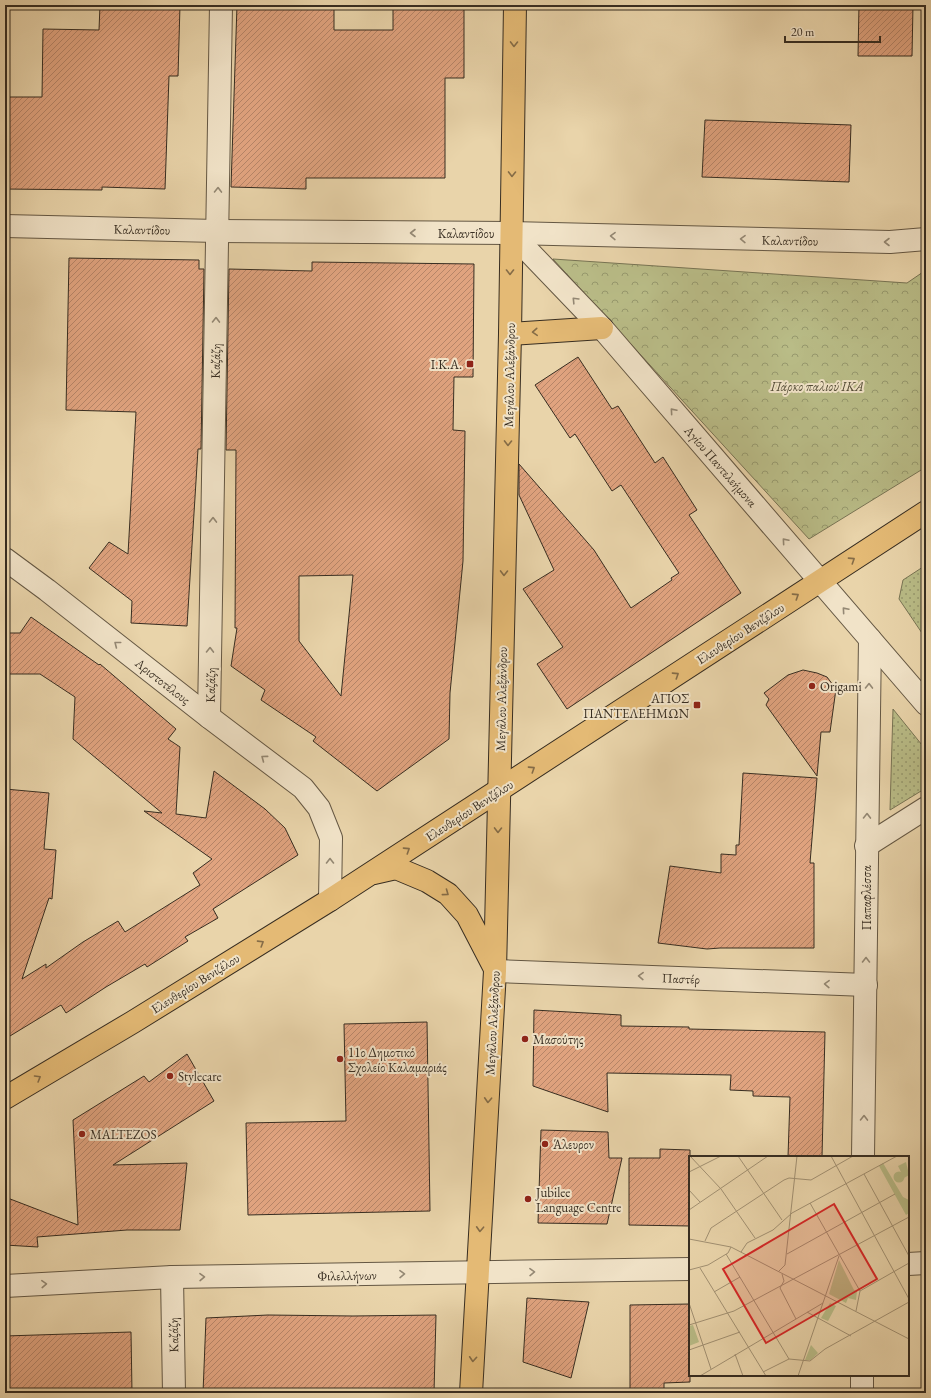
<svg xmlns="http://www.w3.org/2000/svg" width="931" height="1398" viewBox="0 0 931 1398" font-family="'EB Garamond',serif">
<style>
.grass{fill:url(#grass-dots);stroke:#787454}
.park{fill:url(#park-crowns);stroke:#787454}
.building{fill:url(#building-hatch);stroke:#372d21;fill-rule:evenodd}
.lines{fill:none;stroke-linecap:round;stroke-linejoin:round}
.minor-casing{stroke:#645743;stroke-width:24}
.major-casing{stroke:#372d21;stroke-width:24}
.minor{stroke:#f1e3c8;stroke-width:22}
.major{stroke:#e4ba75;stroke-width:22}
.oneway{stroke:#856c47}
.oneway2{stroke:#948874}
.poi-dot{fill:#8f2418;stroke:#f1e3c8;stroke-width:1.5}
.labels{text-anchor:middle;stroke-width:4;stroke-linejoin:round;paint-order:stroke}
.street-label{font-size:13px;fill:#372d21;stroke:#f1e3c8}
.poi-label{font-size:13px;fill:#372d21;stroke:#f1e3c8;text-anchor:start}
.park-label{font-size:13px;font-style:italic;fill:#514a35;stroke:#f1e3c8}
.inset-road{fill:none;stroke:#a29173;stroke-width:1}
.view{fill:#d62828;fill-opacity:0.15;stroke:#d62828;stroke-width:2}
.inset-edge{fill:none;stroke:#372d21;stroke-width:2}
</style>
<defs>
<pattern id="grass-dots" width="8" height="8" patternUnits="userSpaceOnUse"><rect width="8" height="8" fill="#b9bc87"/><path d="M2 2h.1M6 6h.1" fill="none" stroke="#97996e" stroke-width="1.8" stroke-linecap="round"/></pattern>
<pattern id="park-crowns" width="20" height="18" patternUnits="userSpaceOnUse"><rect width="20" height="18" fill="#b9bc87"/><path d="M2 6a3 3 0 1 1 6 0M12 15a3 3 0 1 1 6 0" fill="none" stroke="#97996e"/></pattern>
<pattern id="building-hatch" width="6" height="6" patternUnits="userSpaceOnUse"><rect width="6" height="6" fill="#e0a37f"/><path d="M-1 1l2-2M0 6l6-6M5 7l2-2" fill="none" stroke="#b68568"/></pattern>
</defs>
<rect width="100%" height="100%" fill="#e9d4aa"/>
<filter id="stains"><feTurbulence type="fractalNoise" baseFrequency=".005" numOctaves="4"/><feColorMatrix values="0 0 0 0 .2 0 0 0 0 .09 0 0 0 0 .02 0 0 0 .5 -.17"/></filter>
<radialGradient id="worn" r=".72"><stop offset=".6" stop-color="#630" stop-opacity="0"/><stop offset="1" stop-color="#630" stop-opacity=".3"/></radialGradient>
<g class="grass">
<polygon points="926,565 926,639 899,599 903,580"/>
<polygon points="893,709 926,750 926,788 890,810"/>
</g>
<polygon class="park" points="553,259 907,283 926,270 926,467 809,539"/>
<g class="building">
<polygon points="100,5 180,5 178,76 169,76 165,189 102,187 102,190 5,189 6,97 42,97 43,29 99,30"/>
<polygon points="237,5 334,5 334,30 393,30 393,5 464,5 464,78 445,78 445,178 306,178 306,189 231,187"/>
<polygon points="859,5 913,5 912,56 858,56"/>
<polygon points="705,120 851,125 849,182 702,177"/>
<polygon points="69,258 199,260 199,269 204,269 201,449 198,449 187,626 131,623 132,601 89,568 109,542 128,554 136,412 66,410"/>
<path d="M312 262 474 264 473 377H454L453 430 465 431 463 561 450 693 449 739 377 791 313 741 316 737 261 700 265 690 231 666 237 628H235L236 450H226L229 269 312 271ZM353 575 341 696 299 641V576Z"/>
<polygon points="578,357 612,409 618,406 655,463 663,457 697,510 689,515 741,593 567,709 537,664 563,647 523,589 554,570 519,495 519,464 594,550 631,608 672,580 671,578 679,573 621,485 612,491 575,434 570,438 535,385"/>
<polygon points="31,617 99,665 100,664 176,729 168,739 180,747 176,814 206,818 214,771 265,809 285,828 298,855 213,909 218,918 185,937 188,941 147,967 145,964 106,987 66,1013 61,1005 5,1039 5,789 49,793 44,849 56,850 52,899 49,898 22,979 46,964 46,968 83,942 118,921 125,932 200,885 193,873 212,859 144,811 162,813 73,739 75,697 40,674 5,674 5,633 20,633"/>
<polygon points="803,670 817,673 827,677 836,689 830,732 821,732 817,776 766,705 769,699 764,693 788,675"/>
<polygon points="743,773 817,778 810,863 814,863 814,948 720,948 707,949 658,943 670,866 721,873 721,854 736,855 736,845 739,845"/>
<polygon points="534,1010 621,1015 621,1026 689,1027 689,1029 825,1032 822,1157 788,1157 790,1097 753,1096 753,1091 730,1090 731,1075 607,1073 608,1112 533,1086"/>
<polygon points="427,1022 430,1211 248,1215 246,1123 346,1121 344,1024"/>
<polygon points="187,1054 214,1101 113,1165 187,1163 180,1230 127,1230 37,1237 38,1247 5,1245 5,1197 78,1225 73,1120 144,1076 149,1082"/>
<polygon points="541,1130 608,1132 609,1158 622,1158 607,1224 538,1223"/>
<polygon points="660,1149 690,1150 690,1226 629,1225 629,1158 660,1158"/>
<polygon points="527,1298 589,1302 571,1378 523,1362"/>
<polygon points="690,1304 690,1382 664,1383 664,1393 630,1393 630,1305"/>
<polygon points="268,1315 353,1316 436,1315 434,1393 203,1393 206,1318"/>
<polygon points="131,1332 132,1393 5,1393 5,1336"/>
</g>
<g class="lines">
<defs>
<g id="minor">
<polyline points="5,226 217,231 511,233 890,242 926,239"/>
<polyline points="511,233 602,328 926,704"/>
<polyline points="5,559 47,590 209,717 303,788 319,808 331,838 330,900"/>
<polyline points="209,717 221,5"/>
<polyline points="866,846 926,808"/>
<polyline points="495,971 866,985"/>
<path d="M863 1157C866 984 867 812 870 639"/>
<polyline points="908,1264 926,1263"/>
<polyline points="172,1277 174,1393"/>
<polyline points="5,1286 172,1277 690,1269"/>
<polyline points="862,1375 862,1393"/>
</g>
<g id="major">
<polyline points="510,334 602,328"/>
<polyline points="374,873 396,868 427,881 448,894 467,915 494,967"/>
<polyline points="5,1098 133,1022 330,900 926,512"/>
<polyline points="471,1393 495,971 510,334 515,5"/>
</g>
</defs>
<use href="#minor" class="minor-casing"/>
<use href="#major" class="major-casing"/>
<use href="#minor" class="minor"/>
<use href="#major" class="major"/>
</g>
<defs><path id="oneway-chevron" d="M-2-3.5L2.5 0L-2 3.5" fill="none" stroke-width="1.6" stroke-linecap="round" stroke-linejoin="round"/></defs>
<g class="oneway">
<use href="#oneway-chevron" transform="translate(514 44) rotate(91)"/>
<use href="#oneway-chevron" transform="translate(512 174) rotate(91)"/>
<use href="#oneway-chevron" transform="translate(510 272) rotate(90)"/>
<use href="#oneway-chevron" transform="translate(535 332) rotate(176)"/>
<use href="#oneway-chevron" transform="translate(508 443) rotate(91)"/>
<use href="#oneway-chevron" transform="translate(852 560) rotate(-33)"/>
<use href="#oneway-chevron" transform="translate(504 573) rotate(91)"/>
<use href="#oneway-chevron" transform="translate(796 596) rotate(-33)"/>
<use href="#oneway-chevron" transform="translate(676 675) rotate(-33)"/>
<use href="#oneway-chevron" transform="translate(532 769) rotate(-33)"/>
<use href="#oneway-chevron" transform="translate(498 830) rotate(91)"/>
<use href="#oneway-chevron" transform="translate(407 850) rotate(-33)"/>
<use href="#oneway-chevron" transform="translate(446 893) rotate(36)"/>
<use href="#oneway-chevron" transform="translate(261 943) rotate(-32)"/>
<use href="#oneway-chevron" transform="translate(38 1078) rotate(-31)"/>
<use href="#oneway-chevron" transform="translate(488 1100) rotate(93)"/>
<use href="#oneway-chevron" transform="translate(480 1229) rotate(93)"/>
<use href="#oneway-chevron" transform="translate(473 1359) rotate(94)"/>
</g>
<g class="oneway2">
<use href="#oneway-chevron" transform="translate(218 190) rotate(-89)"/>
<use href="#oneway-chevron" transform="translate(413 233) rotate(-180)"/>
<use href="#oneway-chevron" transform="translate(613 236) rotate(-179)"/>
<use href="#oneway-chevron" transform="translate(743 239) rotate(-179)"/>
<use href="#oneway-chevron" transform="translate(887 242) rotate(180)"/>
<use href="#oneway-chevron" transform="translate(575 300) rotate(-134)"/>
<use href="#oneway-chevron" transform="translate(216 320) rotate(-89)"/>
<use href="#oneway-chevron" transform="translate(673 411) rotate(-131)"/>
<use href="#oneway-chevron" transform="translate(213 520) rotate(-89)"/>
<use href="#oneway-chevron" transform="translate(785 541) rotate(-131)"/>
<use href="#oneway-chevron" transform="translate(845 610) rotate(-131)"/>
<use href="#oneway-chevron" transform="translate(117 644) rotate(-142)"/>
<use href="#oneway-chevron" transform="translate(210 650) rotate(-89)"/>
<use href="#oneway-chevron" transform="translate(869 686) rotate(-89)"/>
<use href="#oneway-chevron" transform="translate(264 758) rotate(-143)"/>
<use href="#oneway-chevron" transform="translate(867 816) rotate(-89)"/>
<use href="#oneway-chevron" transform="translate(330 861) rotate(-90)"/>
<use href="#oneway-chevron" transform="translate(866 960) rotate(-90)"/>
<use href="#oneway-chevron" transform="translate(641 976) rotate(-178)"/>
<use href="#oneway-chevron" transform="translate(827 984) rotate(-178)"/>
<use href="#oneway-chevron" transform="translate(864 1118) rotate(-89)"/>
<use href="#oneway-chevron" transform="translate(532 1272) rotate(-1)"/>
<use href="#oneway-chevron" transform="translate(402 1274) rotate(-1)"/>
<use href="#oneway-chevron" transform="translate(202 1277) rotate(-1)"/>
<use href="#oneway-chevron" transform="translate(44 1284) rotate(-3)"/>
</g>
<g class="poi-dot">
<rect x="466" y="360" width="8" height="8" rx="2"/>
<circle cx="812" cy="686" r="4"/>
<rect x="693" y="701" width="8" height="8" rx="2"/>
<circle cx="525" cy="1039" r="4"/>
<circle cx="340" cy="1059" r="4"/>
<circle cx="170" cy="1076" r="4"/>
<circle cx="82" cy="1134" r="4"/>
<circle cx="545" cy="1144" r="4"/>
<circle cx="528" cy="1199" r="4"/>
</g>
<g class="labels">
<g class="street-label">
<text transform="translate(142 229) rotate(1)" y="5">Καλαντίδου</text>
<text x="466" y="238">Καλαντίδου</text>
<text transform="translate(790 240) rotate(1)" y="5">Καλαντίδου</text>
<text transform="translate(215 361) rotate(-89)" y="5">Καζάζη</text>
<text transform="translate(509 375) rotate(-89)" y="5">Μεγάλου Αλεξάνδρου</text>
<text transform="translate(721 466) rotate(49)" y="5">Αγίου Παντελεήμονα</text>
<text transform="translate(740 633) rotate(-33)" y="5">Ελευθερίου Βενιζέλου</text>
<text transform="translate(163 681) rotate(38)" y="5">Αριστοτέλους</text>
<text transform="translate(210 685) rotate(-89)" y="5">Καζάζη</text>
<text transform="translate(501 699) rotate(-89)" y="5">Μεγάλου Αλεξάνδρου</text>
<text transform="translate(469 810) rotate(-33)" y="5">Ελευθερίου Βενιζέλου</text>
<text transform="translate(866 898) rotate(-90)" y="5">Παπαφλέσσα</text>
<text transform="translate(681 978) rotate(2)" y="5">Παστέρ</text>
<text transform="translate(195 983) rotate(-32)" y="5">Ελευθερίου Βενιζέλου</text>
<text transform="translate(492 1023) rotate(-87)" y="5">Μεγάλου Αλεξάνδρου</text>
<text transform="translate(347 1275) rotate(-1)" y="5">Φιλελλήνων</text>
<text transform="translate(173 1335) rotate(-91)" y="5">Καζάζη</text>
</g>
<g class="poi-label">
<text x="462" y="369" text-anchor="end">Ι.Κ.Α.</text>
<text x="820" y="691">Origami</text>
<text x="689" y="703" text-anchor="end">ΑΓΙΟΣ<tspan x="689" dy="15">ΠΑΝΤΕΛΕΗΜΩΝ</tspan></text>
<text x="533" y="1044">Μασούτης</text>
<text x="348" y="1057">11ο Δημοτικό<tspan x="348" dy="15">Σχολείο Καλαμαριάς</tspan></text>
<text x="178" y="1081">Stylecare</text>
<text x="90" y="1139">MALTEZOS</text>
<text x="553" y="1149">Άλευρον</text>
<text x="536" y="1197">Jubilee<tspan x="536" dy="15">Language Centre</tspan></text>
</g>
<g class="park-label">
<text x="817" y="391">Πάρκο παλιού ΙΚΑ</text>
</g>
</g>
<g transform="translate(689 1156)">
<rect width="220" height="220" fill="#e9d4aa"/>
<path d="M141 147 147 150 139 165 132 162Z" fill="#b9bc87"/>
<path d="M194 7 214 41 220 44V57L217 59 190 10ZM150 104 165 134 168 135 167 144 159 142 157 147 140 138ZM4 169 10 186 0 190V170ZM122 189 129 197 122 204H116Z" fill="#b9bc87"/>
<path d="M217 6 220 19 215 22 209 10ZM204.5 21a5.5 5.5 0 1 1 11 0a5.5 5.5 0 1 1-11 0Z" fill="#b9bc87"/>
<path class="inset-road" d="M1 0 32 33 66 82M49 0 93 64M142 0 220 143M0 16 32 0M175 18 220 100M0 34 11 46M121 47 171 135M0 54 79 0M0 83 42 91 220 183M16 85 22 72 95 24 100 22 122 24 164 0M52 96 58 87 84 74 103 57 208 0M37 98 100 203M98 98 206 38M11 112 77 220M0 114 19 109 39 97 42 91M89 116 96 109 108 0M91 132 107 163M91 132 95 125 93 118M171 135 220 107M25 136 51 121M0 147 22 213M167 155 171 135M118 156 162 180M0 169 45 155 220 61M0 194 51 176M46 198 54 220M74 216 100 203 121 205 136 193 220 146M11 220 134 147M109 220 150 100"/>
<path class="view" d="M145 48 188 123 77 187 34 113Z"/>
<rect width="220" height="220" class="inset-edge"/>
</g>
<rect width="931" height="1398" fill="none" stroke="#e9d4aa" stroke-width="20"/>
<rect x="6" y="6" width="919" height="1386" fill="none" stroke="#372d21" stroke-width="2"/>
<rect x="10" y="10" width="911" height="1378" fill="none" stroke="#372d21"/>
<path d="M785 36v6h95v-6" fill="none" stroke="#372d21" stroke-width="2"/>
<text x="791" y="36" font-size="12" fill="#372d21" stroke="#f1e3c8" stroke-width="3" paint-order="stroke">20 m</text>
<rect width="100%" height="100%" filter="url(#stains)"/>
<rect width="100%" height="100%" fill="url(#worn)"/>
</svg>
